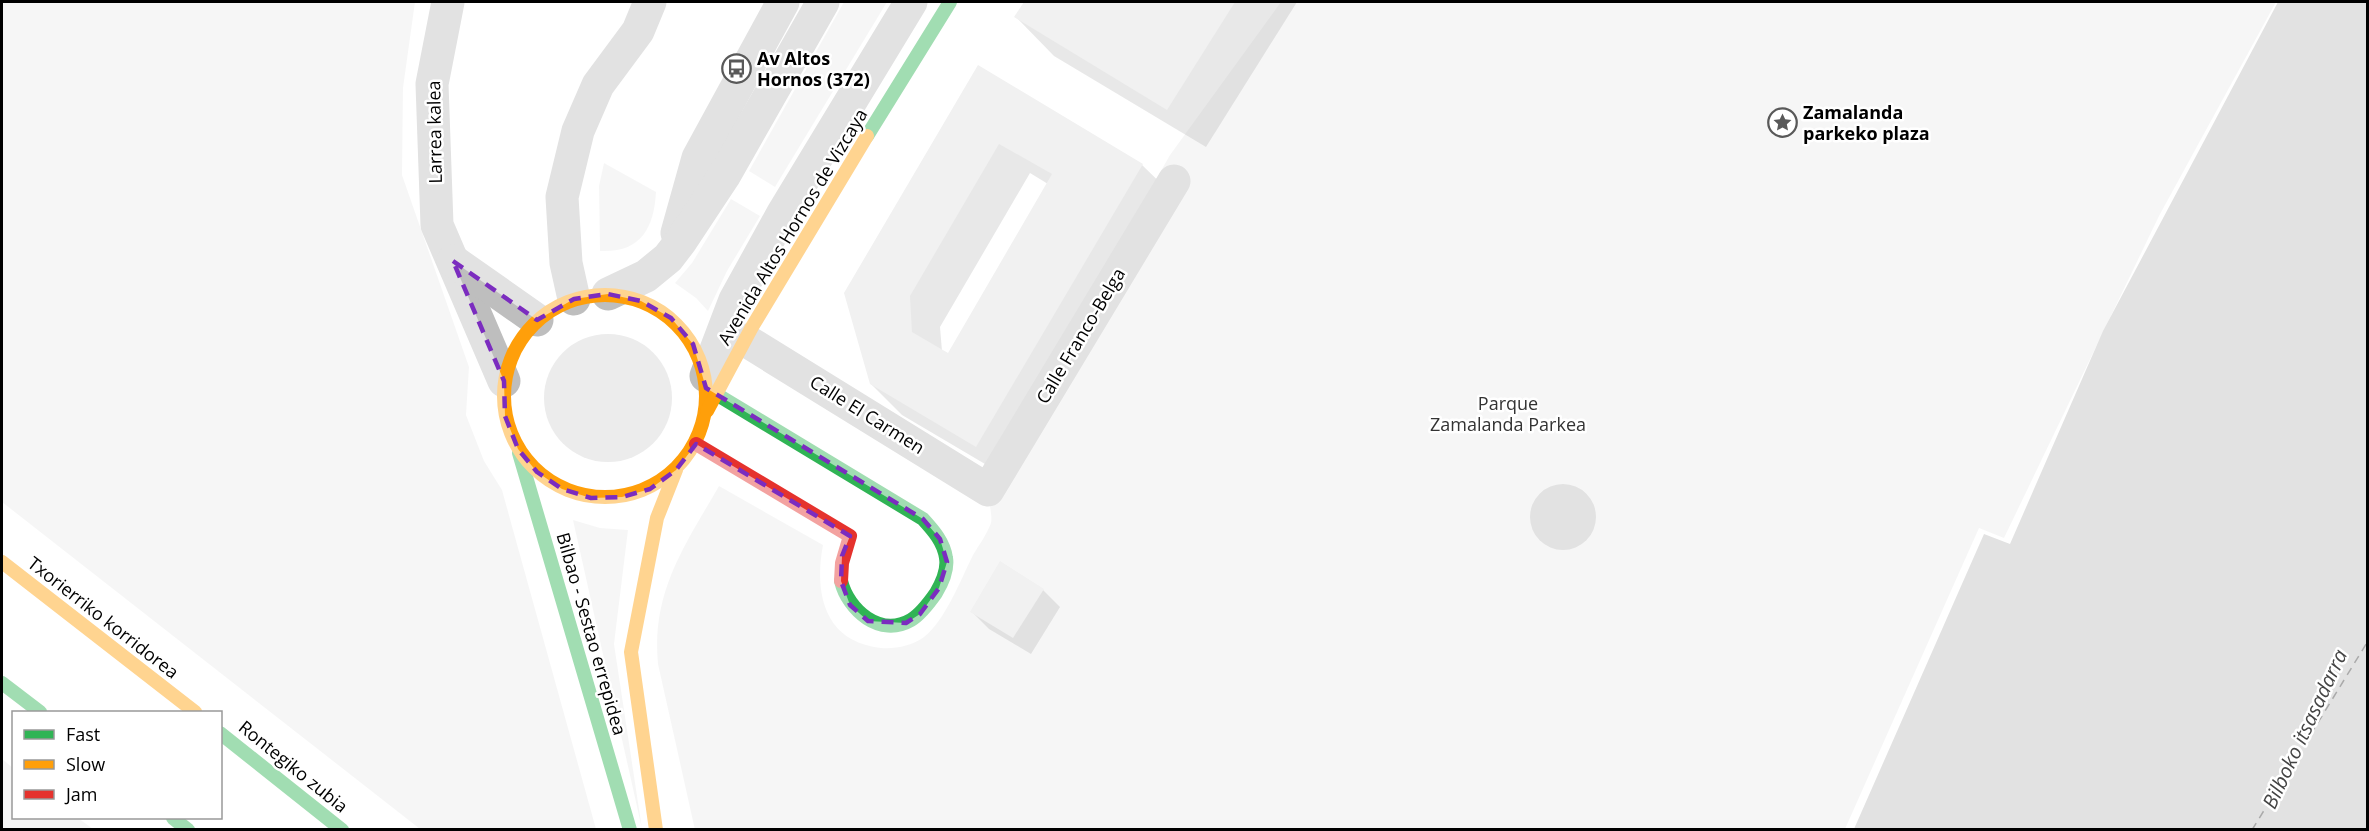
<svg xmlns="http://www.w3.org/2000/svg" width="2369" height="831" viewBox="0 0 2369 831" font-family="'Open Sans',sans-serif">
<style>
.green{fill:#ececec}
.water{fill:#bfbfbf}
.shadow{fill:#0003;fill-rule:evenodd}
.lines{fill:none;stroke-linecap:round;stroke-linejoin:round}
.ferry{stroke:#444;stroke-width:1.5;stroke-dasharray:8 6;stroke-linecap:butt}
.building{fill:#dfdfdf;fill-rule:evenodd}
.street{stroke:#bebebe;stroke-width:33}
.fast{stroke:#30b455;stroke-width:14}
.slow{stroke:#ff9f0a;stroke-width:14}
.jam{stroke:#e5322d;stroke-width:14}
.marked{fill:none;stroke:#7b2cbf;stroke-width:4.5;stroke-dasharray:12 8;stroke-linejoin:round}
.labels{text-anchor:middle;stroke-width:5;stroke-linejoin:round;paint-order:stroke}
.poi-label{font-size:18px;font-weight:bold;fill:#000;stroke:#fff;text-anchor:start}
.street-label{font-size:18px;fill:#000;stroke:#fff}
.park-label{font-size:18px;fill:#333;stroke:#fff}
.water-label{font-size:20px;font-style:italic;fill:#444;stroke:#fff}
</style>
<rect width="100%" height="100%" fill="#fff"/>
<g class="green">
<polygon points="2,2 415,2 403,88 402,175 469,367 466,415 484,461 502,490 596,829 420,829 2,502"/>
<polygon points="844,2 887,2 775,187 749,171"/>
<path d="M1281 2H2276L2159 216 2004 538 1979 528 1845 829 695 830 658 664C651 592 685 545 719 486L823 545C814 593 824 642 881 648 895 649 912 646 924 637 945 621 961 579 973 555 979 545 987 534 991 523 993 514 986 489 985 479L1170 155Z"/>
<path d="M604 163 656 192C654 229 640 253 600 251L599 186Z"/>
<polygon points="731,199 760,216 727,271 708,311 696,298 675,283 692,263"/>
<circle cx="608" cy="398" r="64"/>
<polygon points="573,520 600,528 628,530 614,644 642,829"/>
<polygon points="2,759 13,768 14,818 78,818 93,829 2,829"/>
</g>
<g class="water">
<polygon points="2278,2 2367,2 2367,829 1854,829 1984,534 2010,544 2103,331"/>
<circle cx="1563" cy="517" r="33"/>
</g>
<g class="shadow">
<polygon points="1026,2 1297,2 1206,147 1054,56 1016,17"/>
<path d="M978 67 1142 165 1173 195 1007 477 902 415 871 384ZM1030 173 1048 184 949 355 942 351 940 327Z"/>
<polygon points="1043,590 1060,607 1031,654 989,629 972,612"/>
</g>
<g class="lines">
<polyline class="ferry" points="2252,830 2368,641"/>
</g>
<g class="building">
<polygon points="1024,2 1235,2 1167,110 1014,17"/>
<path d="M978 65 1143 164 976 447 870 384 844 293ZM999 144 1052 174 948 353 912 332 910 296Z"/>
<polygon points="1000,561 1044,589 1013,638 970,612"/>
</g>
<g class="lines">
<g class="street">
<polyline points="448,2 432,84 437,225 504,381"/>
<polyline points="677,233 698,158 783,2"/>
<polyline points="453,261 537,320"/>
<polyline points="608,294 646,276 668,258 681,241 724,176 823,2"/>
<polyline points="574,299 566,263 562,197 578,131 598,85 638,31 650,2"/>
<polyline points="745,340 988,490 1174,181"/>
<polyline points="706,376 735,300 783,213 911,2"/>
</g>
<g class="fast">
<polyline points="867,136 950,2"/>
<path d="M716 394 923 519C933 530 944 542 946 558 948 570 942 583 936 593 929 603 921 614 911 620 880 638 848 610 841 581"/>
<polyline points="519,453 630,830"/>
<polyline points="2,683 40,712"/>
<polyline points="220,733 342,830"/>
<polyline points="173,818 188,830"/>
</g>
<g class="slow">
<circle cx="605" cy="396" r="101"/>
<polyline points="707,411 752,327 867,136"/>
<polyline points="2,562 195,712"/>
<polyline points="656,830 631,652 657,518 676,470"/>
</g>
<polyline class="jam" points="696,444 850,536 842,563 841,581"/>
</g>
<path d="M0 0H2369V831H0ZM453 261 537 320 574 299 608 294 641 301 671 318 693 344 706 388 923 519 940 539 947 562 939 588 920 614 906 623 868 621 850 605 841 581 842 556 850 536 696 444 676 470 650 489 622 497 591 498 562 489 537 472 518 449 505 416 504 381Z" fill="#fff" fill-opacity=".55" fill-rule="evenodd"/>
<path class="marked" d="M453 261 537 320 574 299 608 294 641 301 671 318 693 344 706 388 923 519 940 539 947 562 939 588 920 614 906 623 868 621 850 605 841 581 842 556 850 536 696 444 676 470 650 489 622 497 591 498 562 489 537 472 518 449 505 416 504 381Z"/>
<defs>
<symbol id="bus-ring" viewBox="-11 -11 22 22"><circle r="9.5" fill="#fff" stroke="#595959" stroke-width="1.5"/><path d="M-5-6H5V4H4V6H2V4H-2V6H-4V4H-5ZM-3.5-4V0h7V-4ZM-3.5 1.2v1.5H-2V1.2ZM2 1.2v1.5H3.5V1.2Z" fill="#595959"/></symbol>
<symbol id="sight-ring" viewBox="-11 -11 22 22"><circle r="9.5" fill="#fff" stroke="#595959" stroke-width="1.5"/><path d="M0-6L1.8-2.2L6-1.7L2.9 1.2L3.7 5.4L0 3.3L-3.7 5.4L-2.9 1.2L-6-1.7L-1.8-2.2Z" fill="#595959"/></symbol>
</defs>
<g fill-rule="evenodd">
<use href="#bus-ring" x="720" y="52" width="33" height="33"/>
<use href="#sight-ring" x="1766" y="106" width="33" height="33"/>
</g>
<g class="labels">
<g class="poi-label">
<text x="757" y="65">Av Altos<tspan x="757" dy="21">Hornos (372)</tspan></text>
<text x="1803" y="119">Zamalanda<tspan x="1803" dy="21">parkeko plaza</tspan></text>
</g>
<g class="street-label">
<text transform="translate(435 132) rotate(-91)" y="6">Larrea kalea</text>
<text transform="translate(793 227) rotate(-59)" y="6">Avenida Altos Hornos de Vizcaya</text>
<text transform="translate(1081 336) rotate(-59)" y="6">Calle Franco-Belga</text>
<text transform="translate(867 415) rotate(32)" y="6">Calle El Carmen</text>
<text transform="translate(103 618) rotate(38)" y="6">Txorierriko korridorea</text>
<text transform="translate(591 634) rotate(74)" y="6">Bilbao - Sestao errepidea</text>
<text transform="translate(293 767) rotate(39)" y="6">Rontegiko zubia</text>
</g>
<g class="park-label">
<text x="1508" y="410">Parque<tspan x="1508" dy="21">Zamalanda Parkea</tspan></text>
</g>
<g class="water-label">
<text transform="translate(2305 729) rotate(-65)" y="7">Bilboko itsasadarra</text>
</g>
</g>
<rect width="2369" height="831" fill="none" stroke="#000000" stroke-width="6"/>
<rect x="12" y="711" width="210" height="108" fill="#ffffff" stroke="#999999" stroke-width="1.5"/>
<rect x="24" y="730" width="30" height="9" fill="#30b455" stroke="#999999" stroke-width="1.5"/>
<text x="66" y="741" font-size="18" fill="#000000">Fast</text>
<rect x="24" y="760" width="30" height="9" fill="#ff9f0a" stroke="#999999" stroke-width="1.5"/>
<text x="66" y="771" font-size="18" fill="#000000">Slow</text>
<rect x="24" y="790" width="30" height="9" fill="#e5322d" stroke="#999999" stroke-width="1.5"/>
<text x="66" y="801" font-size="18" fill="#000000">Jam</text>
</svg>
